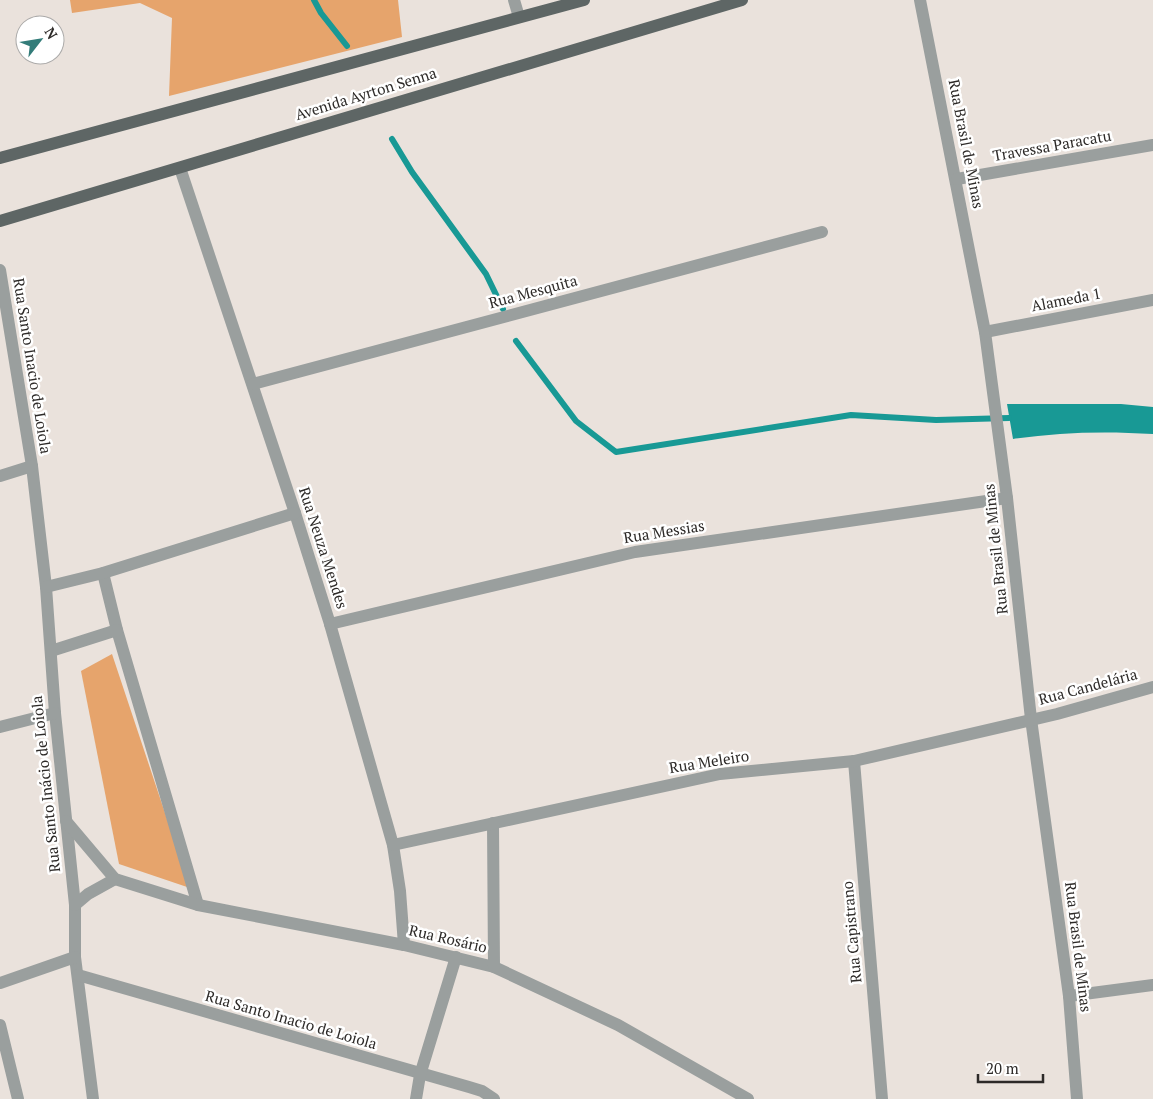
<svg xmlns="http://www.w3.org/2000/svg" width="1153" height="1099" viewBox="0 0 1153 1099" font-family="'PT Serif',serif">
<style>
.green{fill:#e6a46c}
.water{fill:#189995}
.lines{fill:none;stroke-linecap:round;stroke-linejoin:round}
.stream{stroke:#189995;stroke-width:6}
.minor{stroke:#9a9f9e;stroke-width:12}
.primary{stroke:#5e6665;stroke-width:12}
.labels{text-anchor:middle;stroke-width:5;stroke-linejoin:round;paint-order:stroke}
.street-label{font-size:15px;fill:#2d2a28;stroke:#fff}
</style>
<rect width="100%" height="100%" fill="#eae2dc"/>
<g class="green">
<polygon points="70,0 398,0 402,37 169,96 172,18 140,3 72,13"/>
<polygon points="112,654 190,888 119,864 81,671"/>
</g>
<path class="water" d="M1007 404H1121L1153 407V434C1106 431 1059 432 1013 439Z"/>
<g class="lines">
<g class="stream">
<polyline points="314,0 321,13 347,46"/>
<polyline points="392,139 412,172 486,274 503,309"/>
<polyline points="516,341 576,421 616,452 851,415 936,420 1009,418"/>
</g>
<g class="minor">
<polyline points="514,0 519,17"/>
<polyline points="920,0 985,332 1007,498 1031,719 1069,996 1077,1099"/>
<polyline points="180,168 295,513 330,624 393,845 400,891 404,945"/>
<polyline points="957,179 1153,145"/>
<polyline points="0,270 32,466 46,587 55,713 75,905 75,957 93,1099"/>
<polyline points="985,332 1153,300"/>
<polyline points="253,384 822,232"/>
<polyline points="0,476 32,466"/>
<polyline points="103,573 117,630 198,905"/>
<polyline points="46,587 103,573 295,513"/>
<polyline points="330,624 635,552 1007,498"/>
<polyline points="51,651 117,630"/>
<polyline points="0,727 55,713"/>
<polyline points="854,761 882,1099"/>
<polyline points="66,821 115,879 198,905 404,945 494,967 618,1025 748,1099"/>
<polyline points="493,823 494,967"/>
<polyline points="393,845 720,774 854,761 1057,714 1153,687"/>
<polyline points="75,905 88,894 115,879"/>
<polyline points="78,975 469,1087 482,1091 494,1099"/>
<polyline points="0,983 75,957"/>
<polyline points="1069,996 1153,985"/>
<polyline points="0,1025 18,1099"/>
<polyline points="416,1099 420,1075 456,957"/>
</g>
<g class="primary">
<polyline points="0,158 584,0"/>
<polyline points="0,221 742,0"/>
</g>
</g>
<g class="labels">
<g class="street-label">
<text transform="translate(366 94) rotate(-17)" y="5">Avenida Ayrton Senna</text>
<text transform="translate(966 144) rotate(79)" y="5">Rua Brasil de Minas</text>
<text transform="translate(1052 146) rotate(-10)" y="5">Travessa Paracatu</text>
<text transform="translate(533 292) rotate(-15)" y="5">Rua Mesquita</text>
<text transform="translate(1066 300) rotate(-11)" y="5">Alameda 1</text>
<text transform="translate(32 366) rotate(81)" y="5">Rua Santo Inacio de Loiola</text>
<text transform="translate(664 532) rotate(-9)" y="5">Rua Messias</text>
<text transform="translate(323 548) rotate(72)" y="5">Rua Neuza Mendes</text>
<text transform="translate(996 549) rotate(-96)" y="5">Rua Brasil de Minas</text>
<text transform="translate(1088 687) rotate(-15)" y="5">Rua Candelária</text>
<text transform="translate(709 762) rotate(-9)" y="5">Rua Meleiro</text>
<text transform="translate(46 784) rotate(-96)" y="5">Rua Santo Inácio de Loiola</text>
<text transform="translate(852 932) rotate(-95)" y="5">Rua Capistrano</text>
<text transform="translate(448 939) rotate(13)" y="5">Rua Rosário</text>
<text transform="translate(1078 947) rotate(83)" y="5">Rua Brasil de Minas</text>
<text transform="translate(291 1020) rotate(16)" y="5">Rua Santo Inacio de Loiola</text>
</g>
</g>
<g transform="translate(40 40) rotate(59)"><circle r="24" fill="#ffffff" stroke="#abaaa9"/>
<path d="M0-4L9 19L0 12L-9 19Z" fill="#337c79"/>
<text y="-8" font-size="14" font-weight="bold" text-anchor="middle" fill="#2d2a28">N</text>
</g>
<path d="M978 1074v8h65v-8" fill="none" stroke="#2d2a28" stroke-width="2.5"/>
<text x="986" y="1074" font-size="15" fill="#2d2a28" stroke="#ffffff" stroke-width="4" paint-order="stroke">20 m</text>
</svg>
